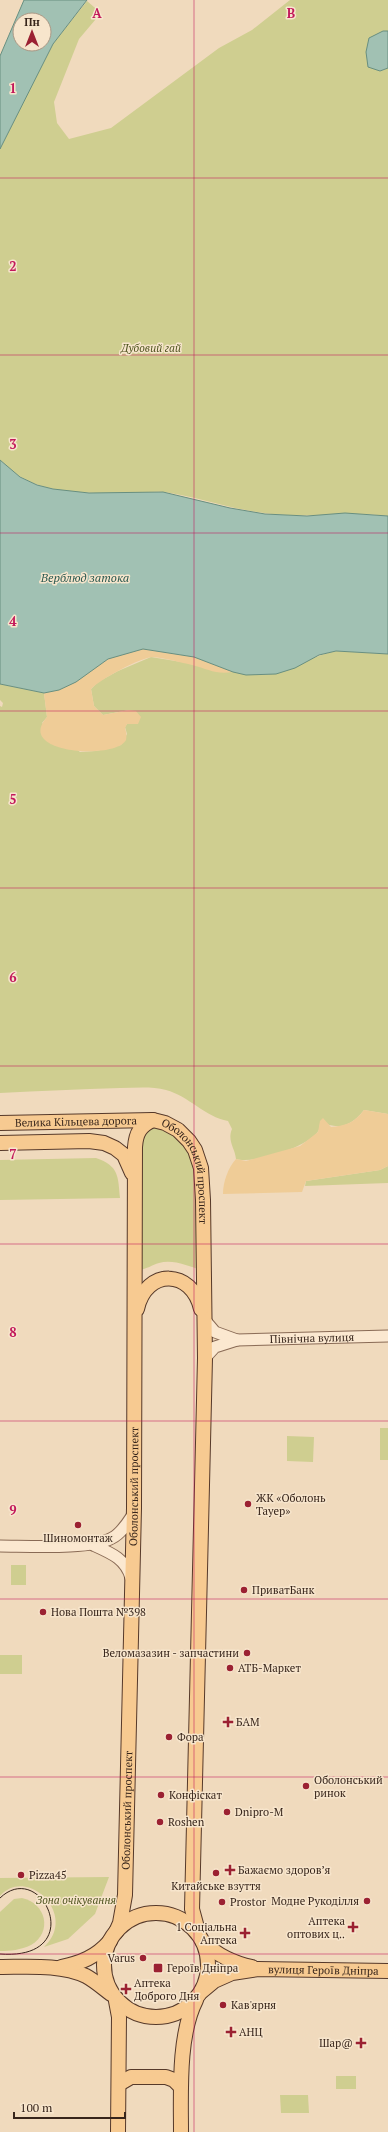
<svg xmlns="http://www.w3.org/2000/svg" width="388" height="2132" viewBox="0 0 388 2132" font-family="'PT Serif',serif">
<style>
.green{fill:#cfce90}
.sand{fill:#efcc97}
.water{fill:#a1c1b3;stroke:#688f80;fill-rule:evenodd}
.lines{fill:none;stroke-linecap:round;stroke-linejoin:round}
.minor-casing{stroke:#896a55;stroke-width:13}
.major-casing{stroke:#56392a;stroke-width:16}
.minor{stroke:#fbe8d0;stroke-width:11}
.major{stroke:#f7ca91;stroke-width:14}
.tram{stroke:#37251b;stroke-width:1}
.grid{fill:none;stroke:#c2185b;stroke-width:1;stroke-opacity:0.55}
.poi-dot{fill:#9b2132;stroke:#f7e5cc;stroke-width:1.5}
.labels{text-anchor:middle;stroke-width:3;stroke-linejoin:round;paint-order:stroke}
.park-label{font-size:11px;font-style:italic;fill:#4f5520;stroke:#f7e5cc}
.street-label{font-size:11px;fill:#37251b;stroke:#f7e5cc}
.poi-label{font-size:11px;fill:#37251b;stroke:#f7e5cc;text-anchor:start}
.water-label{font-size:12px;font-style:italic;fill:#29584f;stroke:#f7e5cc}
.grid-label{font-size:13px;text-anchor:middle;font-weight:bold;fill:#c2185b;stroke:#f7e5cc;stroke-width:3;stroke-linejoin:round;paint-order:stroke}
</style>
<rect width="100%" height="100%" fill="#f0dabd"/>
<g class="green">
<path d="M290 0H388V31H383L380 71 388 68V516C347 511 306 519 264 513 230 509 198 497 164 492 152 491 139 493 127 493 92 493 52 495 21 477 13 473 7 465 0 460V149L53 44 87 1 101 13 79 39 54 102 57 123 69 139 111 128 219 48 252 30Z"/>
<path d="M336 651 388 654V1114L364 1110C351 1126 339 1131 320 1121 320 1125 320 1129 317 1133 304 1148 255 1164 236 1159 235 1148 227 1141 232 1129L228 1121C205 1117 189 1096 166 1090 151 1086 135 1088 120 1088 80 1089 40 1091 0 1093V706L2 707 3 703 0 700V684L44 693 47 717 42 723 80 752 96 751 121 745 127 734 125 727 127 724H138L129 710 103 715 94 706 91 689 98 682 118 671 151 657 260 675C292 673 307 657 336 651Z"/>
<path d="M149 1127H157L177 1137 189 1152 196 1172 201 1270C188 1266 173 1259 159 1263 152 1265 147 1269 139 1270L138 1143Z"/>
<path d="M96 1158C119 1166 118 1176 120 1198L0 1200V1160Z"/>
<polygon points="388,1166 388,1183 305,1186 306,1181 380,1170"/>
<rect x="380" y="1428" width="8" height="32"/>
<polygon points="287,1436 314,1437 313,1462 287,1461"/>
<rect x="11" y="1565" width="15" height="20"/>
<rect x="0" y="1655" width="22" height="19"/>
<path d="M109 1877 95 1914 68 1939 44 1947C79 1915 27 1865 0 1896V1878Z"/>
<path d="M22 1898C46 1903 53 1932 31 1945 21 1950 10 1951 0 1951V1912L14 1899Z"/>
<rect x="336" y="2076" width="20" height="13"/>
<polygon points="280,2095 308,2095 309,2113 281,2113"/>
</g>
<g class="sand">
<path d="M143 649 194 657 233 672C216 675 208 669 192 665 179 662 165 658 153 657 141 657 99 680 91 689L94 706 103 715 129 710 136 711 141 717 138 724H127L125 728C126 732 127 735 126 740 116 760 14 754 47 717L44 693C72 688 84 674 107 660 118 654 131 652 143 649Z"/>
<path d="M364 1110 388 1114V1166L380 1170 306 1181 302 1192 223 1194C223 1182 228 1168 236 1159L246 1161 300 1146 318 1132 320 1121 323 1118 331 1127C346 1126 355 1122 364 1110Z"/>
</g>
<g class="water">
<path d="M24 0H87L53 44 0 149V56ZM20 20H44V44H20Z"/>
<polygon points="383,31 388,31 388,68 380,71 368,67 366,52 369,38"/>
<polygon points="0,460 20,477 37,485 53,489 89,493 163,492 230,508 265,514 307,516 345,513 388,516 388,654 336,651 319,655 295,668 276,674 246,675 233,672 194,657 143,649 108,659 76,682 59,690 44,693 0,684"/>
</g>
<g class="lines">
<defs>
<g id="minor">
<polyline points="204,1319 215,1332 237,1340"/>
<path id="s1" d="M205 1358 215 1347 237 1340 388 1336"/>
<path d="M93 1545C111 1553 126 1559 131 1578"/>
<path d="M0 1546C26 1546 92 1550 112 1538 122 1533 128 1522 134 1513"/>
</g>
<g id="major">
<path id="s2" d="M0 1123 153 1120 165 1123 178 1130 189 1141 195 1150 201 1168 203 1200 205 1358 192 1909 199 1935"/>
<polyline points="0,1143 89,1141 104,1143 115,1148 124,1155 132,1173"/>
<path d="M137 1309C146 1268 192 1269 201 1309"/>
<circle cx="156" cy="1965" r="52"/>
<path id="s3" d="M116 1932 120 1923 125 1895 134 1508 135 1147C136 1133 140 1126 153 1120"/>
<path d="M203 1942C218 1956 233 1963 252 1967"/>
<path d="M0 1967C27 1967 61 1964 86 1976 95 1981 103 1988 111 1994"/>
<path d="M61 1967C81 1963 96 1957 110 1941"/>
<path id="s4" d="M202 1991 214 1981 232 1973 258 1969 388 1971"/>
<polyline points="116,2001 119,2017 118,2132"/>
<polyline points="119,2084 131,2077 166,2077 174,2080 181,2087"/>
<path d="M181 2132C181 2093 178 2035 196 2000"/>
</g>
</defs>
<use href="#minor" class="minor-casing"/>
<use href="#major" class="major-casing"/>
<use href="#minor" class="minor"/>
<use href="#major" class="major"/>
<path class="tram" d="M0 1898C42 1857 90 1961 0 1954"/>
</g>
<path class="grid" d="M194 0V2132M0 178H388M0 355H388M0 533H388M0 711H388M0 888H388M0 1066H388M0 1244H388M0 1421H388M0 1599H388M0 1777H388M0 1954H388"/>
<g class="poi-dot">
<circle cx="248" cy="1504" r="4"/>
<circle cx="78" cy="1525" r="4"/>
<circle cx="244" cy="1590" r="4"/>
<circle cx="43" cy="1612" r="4"/>
<circle cx="247" cy="1653" r="4"/>
<circle cx="230" cy="1668" r="4"/>
<path d="M226 1716h4v4h4v4h-4v4h-4v-4h-4v-4h4z"/>
<circle cx="169" cy="1737" r="4"/>
<circle cx="306" cy="1786" r="4"/>
<circle cx="161" cy="1795" r="4"/>
<circle cx="227" cy="1812" r="4"/>
<circle cx="160" cy="1822" r="4"/>
<path d="M228 1864h4v4h4v4h-4v4h-4v-4h-4v-4h4z"/>
<circle cx="216" cy="1873" r="4"/>
<circle cx="21" cy="1875" r="4"/>
<circle cx="367" cy="1901" r="4"/>
<circle cx="222" cy="1902" r="4"/>
<path d="M351 1921h4v4h4v4h-4v4h-4v-4h-4v-4h4z"/>
<path d="M243 1927h4v4h4v4h-4v4h-4v-4h-4v-4h4z"/>
<circle cx="143" cy="1958" r="4"/>
<rect x="153" y="1963" width="10" height="10" rx="2"/>
<path d="M124 1983h4v4h4v4h-4v4h-4v-4h-4v-4h4z"/>
<circle cx="223" cy="2005" r="4"/>
<path d="M229 2026h4v4h4v4h-4v4h-4v-4h-4v-4h4z"/>
<path d="M359 2037h4v4h4v4h-4v4h-4v-4h-4v-4h4z"/>
</g>
<g class="labels">
<g class="park-label">
<text x="151" y="352">Дубовий гай</text>
<text x="76" y="1904">Зона очікування</text>
</g>
<g class="street-label">
<text dy="4" stroke="none"><textPath href="#s2" startOffset="76">Велика Кільцева дорога</textPath></text>
<text dy="4" stroke="none"><textPath href="#s2" startOffset="222">Оболонський проспект</textPath></text>
<text dy="4" stroke="none"><textPath href="#s1" startOffset="113">Північна вулиця</textPath></text>
<text dy="4" stroke="none"><textPath href="#s3" startOffset="447">Оболонський проспект</textPath></text>
<text dy="4" stroke="none"><textPath href="#s3" startOffset="123">Оболонський проспект</textPath></text>
<text dy="4" stroke="none"><textPath href="#s4" startOffset="127">вулиця Героїв Дніпра</textPath></text>
</g>
<g class="poi-label">
<text x="256" y="1502">ЖК «Оболонь<tspan x="256" dy="13">Тауер»</tspan></text>
<text x="78" y="1542" text-anchor="middle">Шиномонтаж</text>
<text x="252" y="1594">ПриватБанк</text>
<text x="51" y="1616">Нова Пошта №398</text>
<text x="239" y="1657" text-anchor="end">Веломазазин - запчастини</text>
<text x="238" y="1672">АТБ-Маркет</text>
<text x="236" y="1726">БАМ</text>
<text x="177" y="1741">Фора</text>
<text x="314" y="1784">Оболонський<tspan x="314" dy="13">ринок</tspan></text>
<text x="169" y="1799">Конфіскат</text>
<text x="235" y="1816">Dnipro-M</text>
<text x="168" y="1826">Roshen</text>
<text x="238" y="1874">Бажаємо здоровʼя</text>
<text x="29" y="1879">Pizza45</text>
<text x="216" y="1890" text-anchor="middle">Китайське взуття</text>
<text x="359" y="1905" text-anchor="end">Модне Рукоділля</text>
<text x="230" y="1906">Prostor</text>
<text x="345" y="1925" text-anchor="end">Аптека<tspan x="345" dy="13">оптових ц‥</tspan></text>
<text x="237" y="1931" text-anchor="end">1 Соціальна<tspan x="237" dy="13">Аптека</tspan></text>
<text x="135" y="1962" text-anchor="end">Varus</text>
<text x="167" y="1972">Героїв Дніпра</text>
<text x="134" y="1987">Аптека<tspan x="134" dy="13">Доброго Дня</tspan></text>
<text x="231" y="2009">Кав'ярня</text>
<text x="239" y="2036">АНЦ</text>
<text x="353" y="2047" text-anchor="end">Шар@</text>
</g>
<g class="water-label">
<text x="85" y="582">Верблюд затока</text>
</g>
</g>
<g class="grid-label">
<text x="97" y="18">A</text>
<text x="291" y="18">B</text>
<text x="13" y="93">1</text>
<text x="13" y="271">2</text>
<text x="13" y="449">3</text>
<text x="13" y="626">4</text>
<text x="13" y="804">5</text>
<text x="13" y="982">6</text>
<text x="13" y="1159">7</text>
<text x="13" y="1337">8</text>
<text x="13" y="1515">9</text>
</g>
<g transform="translate(32 32)"><circle r="19" fill="#f7e5cc" stroke="#aa9885"/>
<path d="M0-3L7 15L0 10L-7 15Z" fill="#9b2132"/>
<text y="-6" font-size="11" font-weight="bold" text-anchor="middle" fill="#37251b">Пн</text>
</g>
<path d="M14 2112v6h111v-6" fill="none" stroke="#37251b" stroke-width="2"/>
<text x="20" y="2112" font-size="12" fill="#37251b" stroke="#f7e5cc" stroke-width="3" paint-order="stroke">100 m</text>
</svg>
